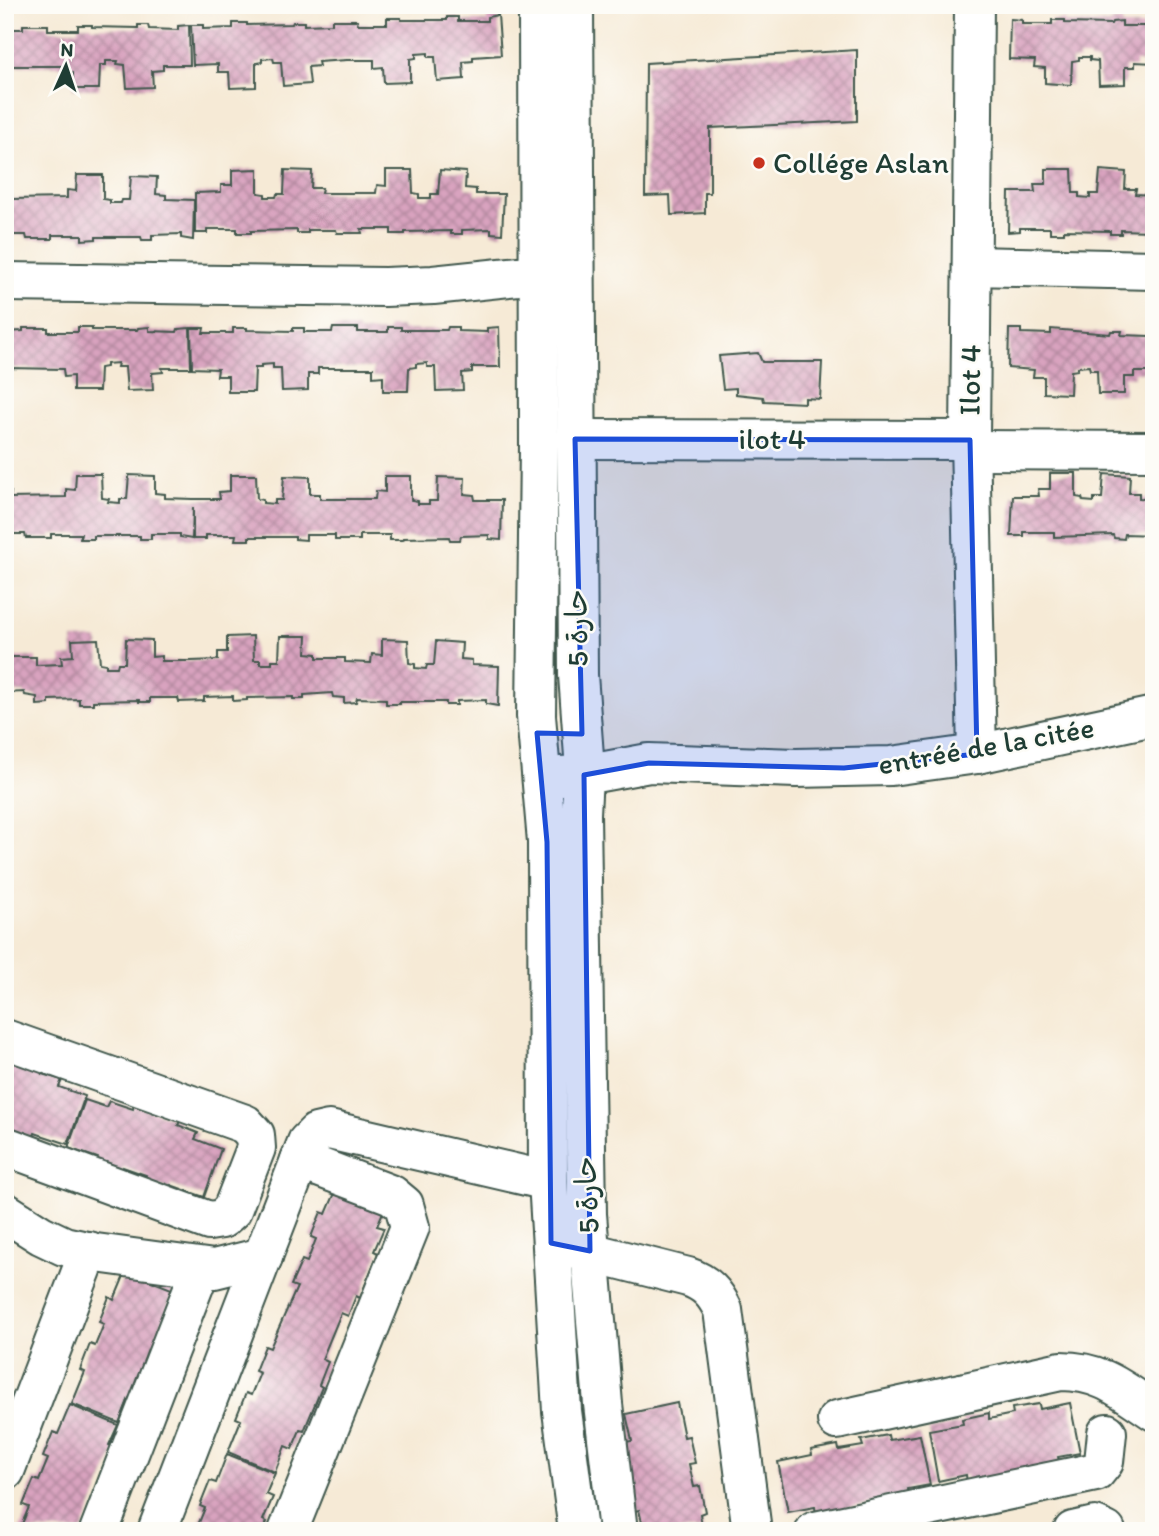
<svg xmlns="http://www.w3.org/2000/svg" width="1159" height="1536" viewBox="0 0 1159 1536" font-family="Itim,'Playpen Sans Arabic',sans-serif">
<style>
.building{fill:url(#building-cross-hatch)}
.lines{fill:none;stroke-linecap:round;stroke-linejoin:round}
.minor-casing{stroke:#3f574c;stroke-width:42}
.minor{stroke:#fff;stroke-width:38}
.marked{fill:#1d4ed8;fill-opacity:0.2;stroke:#1d4ed8;stroke-width:5;stroke-linejoin:round}
.poi-dot{fill:#c8321e;stroke:#fdfcf7;stroke-width:2.5}
.labels{text-anchor:middle;stroke-width:5;stroke-linejoin:round;paint-order:stroke}
.poi-label{font-size:30px;fill:#1f3d34;stroke:#fdfcf7;text-anchor:start}
.street-label{font-size:30px;fill:#1f3d34;stroke:#fdfcf7}
</style>
<defs>
<pattern id="building-cross-hatch" width="8" height="8" patternUnits="userSpaceOnUse" patternTransform="scale(1.75)"><rect width="8" height="8" fill="#d9a3bf"/><path d="M0 0l8 8M0 8l8-8" fill="none" stroke="#af869c"/></pattern>
</defs>
<rect width="100%" height="100%" fill="#fdfcf7"/>
<filter id="ink" filterUnits="userSpaceOnUse"><feTurbulence type="fractalNoise" baseFrequency=".0143" numOctaves="2"/><feDisplacementMap in="SourceGraphic" scale="14" xChannelSelector="R" yChannelSelector="G"/><feConvolveMatrix kernelMatrix="1 2 1 2 8 2 1 2 1" color-interpolation-filters="sRGB"/></filter>
<filter id="wash" filterUnits="userSpaceOnUse"><feTurbulence type="fractalNoise" baseFrequency=".00686" numOctaves="4" result="noise"/><feDisplacementMap in="SourceGraphic" scale="28" xChannelSelector="R" yChannelSelector="G"/><feGaussianBlur stdDeviation="1.57" result="paint"/><feColorMatrix in="noise" values="0 0 0 0 0 0 0 0 0 0 0 0 0 0 0 0 0 1.4 0 .05"/><feComposite in="paint" operator="in"/></filter>
<g filter="url(#wash)">
<rect width="100%" height="100%" fill="#f6ead6"/>
<g id="blocks">
<g class="building">
<polygon points="498,15 501,55 473,57 473,61 463,62 464,79 437,81 435,57 428,57 428,53 416,54 416,58 410,59 410,82 384,83 383,67 374,68 374,60 347,60 318,62 319,66 308,67 310,84 283,86 281,62 274,62 273,58 262,59 262,62 256,63 256,87 230,88 229,72 218,72 218,64 193,65 191,25 203,25 203,29 233,28 233,23 247,23 247,25 292,24 293,22 304,22 304,25 332,24 332,20 357,20 358,24 387,24 387,18 401,18 401,20 447,20 447,17 458,17 458,21 487,21 487,17"/>
<polygon points="1010,19 1022,20 1022,24 1052,24 1052,20 1065,20 1065,23 1111,24 1112,22 1122,21 1122,26 1151,26 1151,22 1154,22 1154,63 1135,62 1135,67 1125,67 1125,84 1099,85 1098,61 1090,60 1090,57 1079,57 1079,60 1072,61 1071,85 1045,83 1045,68 1034,67 1035,60 1009,59"/>
<polygon points="23,25 48,25 48,30 78,30 78,25 92,25 92,27 138,28 138,25 148,25 149,29 178,30 178,26 189,25 190,65 163,65 163,70 152,71 153,87 127,88 125,65 117,64 118,61 106,61 106,65 100,65 99,89 73,89 73,73 64,74 63,66 8,66 8,71 5,71 5,29 23,29"/>
<polygon points="857,50 857,121 710,128 710,193 705,193 705,213 671,215 670,195 645,196 646,63"/>
<polygon points="258,169 258,193 265,194 265,197 276,197 277,194 284,194 285,170 312,171 311,188 322,188 321,193 376,193 377,185 386,186 386,170 412,170 413,193 419,194 419,198 431,198 431,194 438,194 440,170 466,172 465,188 476,189 476,194 504,194 502,234 491,233 491,229 462,230 462,234 451,234 451,231 405,232 405,234 391,234 391,229 361,229 362,233 337,233 336,230 308,230 308,233 297,233 297,230 251,231 251,233 237,233 237,229 207,229 207,233 195,233 195,193 221,192 221,185 232,185 232,170"/>
<polygon points="1046,169 1072,169 1073,193 1079,193 1079,197 1090,198 1090,194 1098,194 1100,170 1126,172 1125,189 1136,189 1135,194 1154,195 1154,235 1150,235 1149,231 1121,230 1121,234 1110,234 1110,231 1064,230 1064,233 1050,233 1050,228 1020,228 1020,231 1008,232 1009,192 1035,192 1034,184 1046,184"/>
<polygon points="77,175 103,175 103,199 110,200 110,203 121,203 122,200 129,200 131,176 157,177 156,194 166,195 166,199 194,200 193,240 181,238 181,234 152,235 152,240 142,240 141,237 96,237 96,239 82,240 82,235 52,235 52,239 27,239 26,235 5,235 5,193 12,193 12,199 67,198 67,190 76,191"/>
<polygon points="78,327 92,327 92,330 137,330 138,328 149,327 149,331 177,332 178,329 190,328 191,368 162,368 163,372 152,373 153,390 127,391 125,367 117,367 118,363 106,364 106,367 100,368 99,391 73,391 73,376 64,377 63,369 8,368 8,373 5,373 5,332 23,331 23,328 48,328 48,332 78,332"/>
<polygon points="388,327 401,327 401,330 447,330 448,327 458,327 458,331 487,332 487,328 499,327 500,367 472,367 472,372 462,373 463,390 436,391 435,367 427,367 427,363 416,364 416,367 409,368 408,391 383,391 383,376 373,377 373,368 318,368 318,374 308,374 308,390 282,391 281,368 273,368 273,364 261,365 261,368 255,368 254,392 228,392 228,376 217,376 218,369 192,368 191,328 204,328 203,333 233,333 233,328 247,328 247,330 293,331 293,328 304,328 304,332 332,332 333,328 358,328 358,332 388,332"/>
<polygon points="1009,329 1021,329 1021,333 1051,334 1051,329 1110,334 1111,331 1122,331 1121,335 1150,336 1151,332 1154,332 1154,372 1134,372 1134,377 1124,377 1124,394 1098,394 1097,370 1090,370 1089,366 1078,367 1078,370 1071,371 1070,394 1044,393 1044,377 1033,377 1034,370 1008,368"/>
<polygon points="758,353 762,362 822,362 820,399 805,398 805,403 764,401 763,397 736,394 736,388 723,389 719,356"/>
<polygon points="1050,473 1076,473 1076,497 1082,498 1083,501 1094,502 1094,498 1102,498 1104,474 1130,476 1129,493 1139,493 1139,498 1154,499 1154,535 1125,534 1124,539 1114,538 1113,535 1054,537 1054,532 1024,532 1024,536 1011,536 1013,496 1039,496 1038,489 1050,489"/>
<polygon points="76,474 101,474 102,498 109,499 108,502 120,503 120,499 127,499 129,475 155,476 155,493 165,494 165,498 193,499 220,499 219,492 230,491 230,475 256,475 257,499 263,500 263,503 275,504 275,500 282,500 284,476 310,477 310,494 320,494 320,499 375,499 376,491 385,492 385,476 411,476 411,500 418,501 418,504 429,504 429,501 437,501 438,477 465,478 464,494 474,495 475,500 502,500 501,540 489,539 489,535 461,536 460,540 450,540 449,537 404,538 403,540 390,540 390,535 360,535 360,540 335,540 335,535 306,535 306,540 295,539 295,537 249,537 249,540 235,540 236,535 206,535 206,539 193,539 193,507 192,539 180,537 180,534 151,534 151,539 140,539 140,536 94,536 94,539 80,539 81,534 51,534 51,538 26,538 25,534 5,534 5,492 11,492 10,498 66,497 66,489 75,490"/>
<polygon points="253,636 254,660 260,660 260,664 272,664 272,660 279,660 280,636 307,636 306,653 317,654 317,658 345,658 345,662 371,663 372,654 382,655 382,639 408,640 409,663 415,664 415,668 426,669 427,665 434,665 436,641 462,643 461,659 472,660 472,665 499,666 498,706 486,704 486,700 457,701 457,705 446,705 446,702 400,702 400,704 386,704 386,699 357,698 356,702 344,703 344,698 333,697 332,693 304,695 304,699 293,699 293,697 247,698 247,700 233,701 233,696 204,697 204,701 179,702 178,698 150,698 150,702 139,702 139,700 93,701 93,704 79,704 79,699 49,700 49,704 37,705 37,697 25,695 24,692 5,693 5,648 8,657 36,657 36,665 62,664 61,657 73,656 72,640 98,639 100,663 106,664 106,667 117,667 118,663 125,663 126,639 152,640 152,657 162,656 162,661 191,661 218,660 218,652 227,652 227,637"/>
<polygon points="5,1056 44,1069 42,1074 62,1080 59,1087 85,1096 68,1144 35,1133 33,1138 8,1129 9,1124 5,1122"/>
<polygon points="85,1100 106,1107 109,1101 133,1109 134,1105 180,1121 178,1125 198,1133 195,1139 221,1149 204,1197 171,1185 169,1190 143,1181 146,1175 123,1167 121,1173 95,1164 98,1158 68,1148"/>
<polygon points="338,1186 386,1205 377,1226 384,1228 374,1251 378,1253 360,1298 356,1296 348,1316 341,1313 322,1359 328,1362 319,1385 322,1387 304,1431 300,1430 292,1449 285,1446 275,1472 228,1452 241,1420 236,1418 246,1393 251,1395 260,1373 255,1371 265,1346 270,1348 297,1287 291,1285 302,1260 307,1262 316,1239 311,1237 321,1212 326,1214"/>
<polygon points="126,1271 174,1290 136,1400 129,1398 119,1423 72,1404 85,1372 80,1370 90,1344 95,1346 104,1324 99,1322 109,1297 114,1300"/>
<polygon points="677,1403 684,1437 689,1436 695,1463 689,1464 694,1487 700,1486 705,1512 700,1514 703,1531 644,1531 639,1510 635,1511 625,1442 632,1441 626,1414"/>
<polygon points="1070,1403 1080,1453 1058,1457 1060,1465 967,1482 966,1475 938,1481 929,1430 963,1424 962,1419 989,1413 989,1419 1013,1414 1012,1408 1039,1404 1040,1409"/>
<polygon points="70,1405 118,1425 109,1445 116,1448 82,1531 19,1531 29,1507 23,1505 34,1479 39,1481 48,1459 43,1457 53,1432 58,1434"/>
<polygon points="888,1435 889,1440 920,1435 930,1485 908,1489 909,1496 816,1514 815,1507 788,1512 778,1462 812,1455 811,1450 838,1445 839,1450 863,1446 861,1440"/>
<polygon points="227,1454 275,1473 266,1494 273,1497 263,1520 267,1522 263,1531 190,1531 191,1528 196,1530 205,1508 200,1506 210,1481 216,1483"/>
</g>
</g>
</g>
<g filter="url(#ink)">
<use href="#blocks" fill-opacity="0" stroke="#3f574c" stroke-width="2"/>
<g class="lines">
<defs>
<g id="minor">
<polyline points="538,5 539,445 536,716 547,842 548,1181 562,1411 578,1531"/>
<polyline points="574,5 578,675 584,756 581,814 587,1214 603,1404 618,1531"/>
<polyline points="974,5 970,440 977,754"/>
<polyline points="972,266 1154,270"/>
<polyline points="5,282 385,287 433,285 538,274"/>
<polyline points="575,439 970,440"/>
<polyline points="970,450 1154,451"/>
<polyline points="560,776 584,775 649,763 796,768 891,766 977,754 1154,716"/>
<polyline points="5,1039 245,1124 255,1135 256,1148 232,1210 222,1219 209,1221 5,1146"/>
<polyline points="5,1212 41,1235 64,1246 96,1253 214,1269 263,1257"/>
<path d="M566 1246 688 1277C706 1283 715 1293 723 1310L752 1531"/>
<path d="M837 1420 1061 1371C1102 1371 1122 1390 1154 1411"/>
<polyline points="5,1471 89,1251"/>
<polyline points="99,1531 201,1268"/>
<polyline points="157,1531 307,1142 316,1133 329,1130 548,1181"/>
<polyline points="288,1531 410,1227 404,1205 392,1195 300,1160"/>
<polyline points="815,1531 1096,1472 1104,1462 1107,1433"/>
<polyline points="1073,1531 1095,1526 1106,1531"/>
</g>
</defs>
<use href="#minor" class="minor-casing"/>
<use href="#minor" class="minor"/>
</g>
</g>
<path class="marked" d="M575 439 970 440 977 754 844 768 649 763 584 775 590 1251 551 1243 547 842 537 733 582 734Z"/>
<circle class="poi-dot" cx="759" cy="163" r="7"/>
<g class="labels">
<g class="poi-label">
<text x="773" y="173">Collége Aslan</text>
</g>
<g class="street-label">
<text transform="translate(970 380) rotate(-89)" y="10">Ilot 4</text>
<text x="772" y="449">ilot 4</text>
<text transform="translate(577 628) rotate(-91)" y="10">حارة 5</text>
<text transform="translate(986 746) rotate(-10)" y="10">entréé de la citée</text>
<text transform="translate(587 1195) rotate(-93)" y="10">حارة 5</text>
</g>
</g>
<rect width="1159" height="1536" fill="none" stroke="#fdfcf7" stroke-width="28"/>
<g transform="translate(66 66) rotate(3)" stroke="#fdfcf7" stroke-width="5" paint-order="stroke">
<path d="M0-5L12 26L0 18L-12 26Z" fill="#1f3d34"/>
<text y="-10" font-size="19" font-weight="bold" text-anchor="middle" fill="#1f3d34">N</text>
</g>
</svg>
